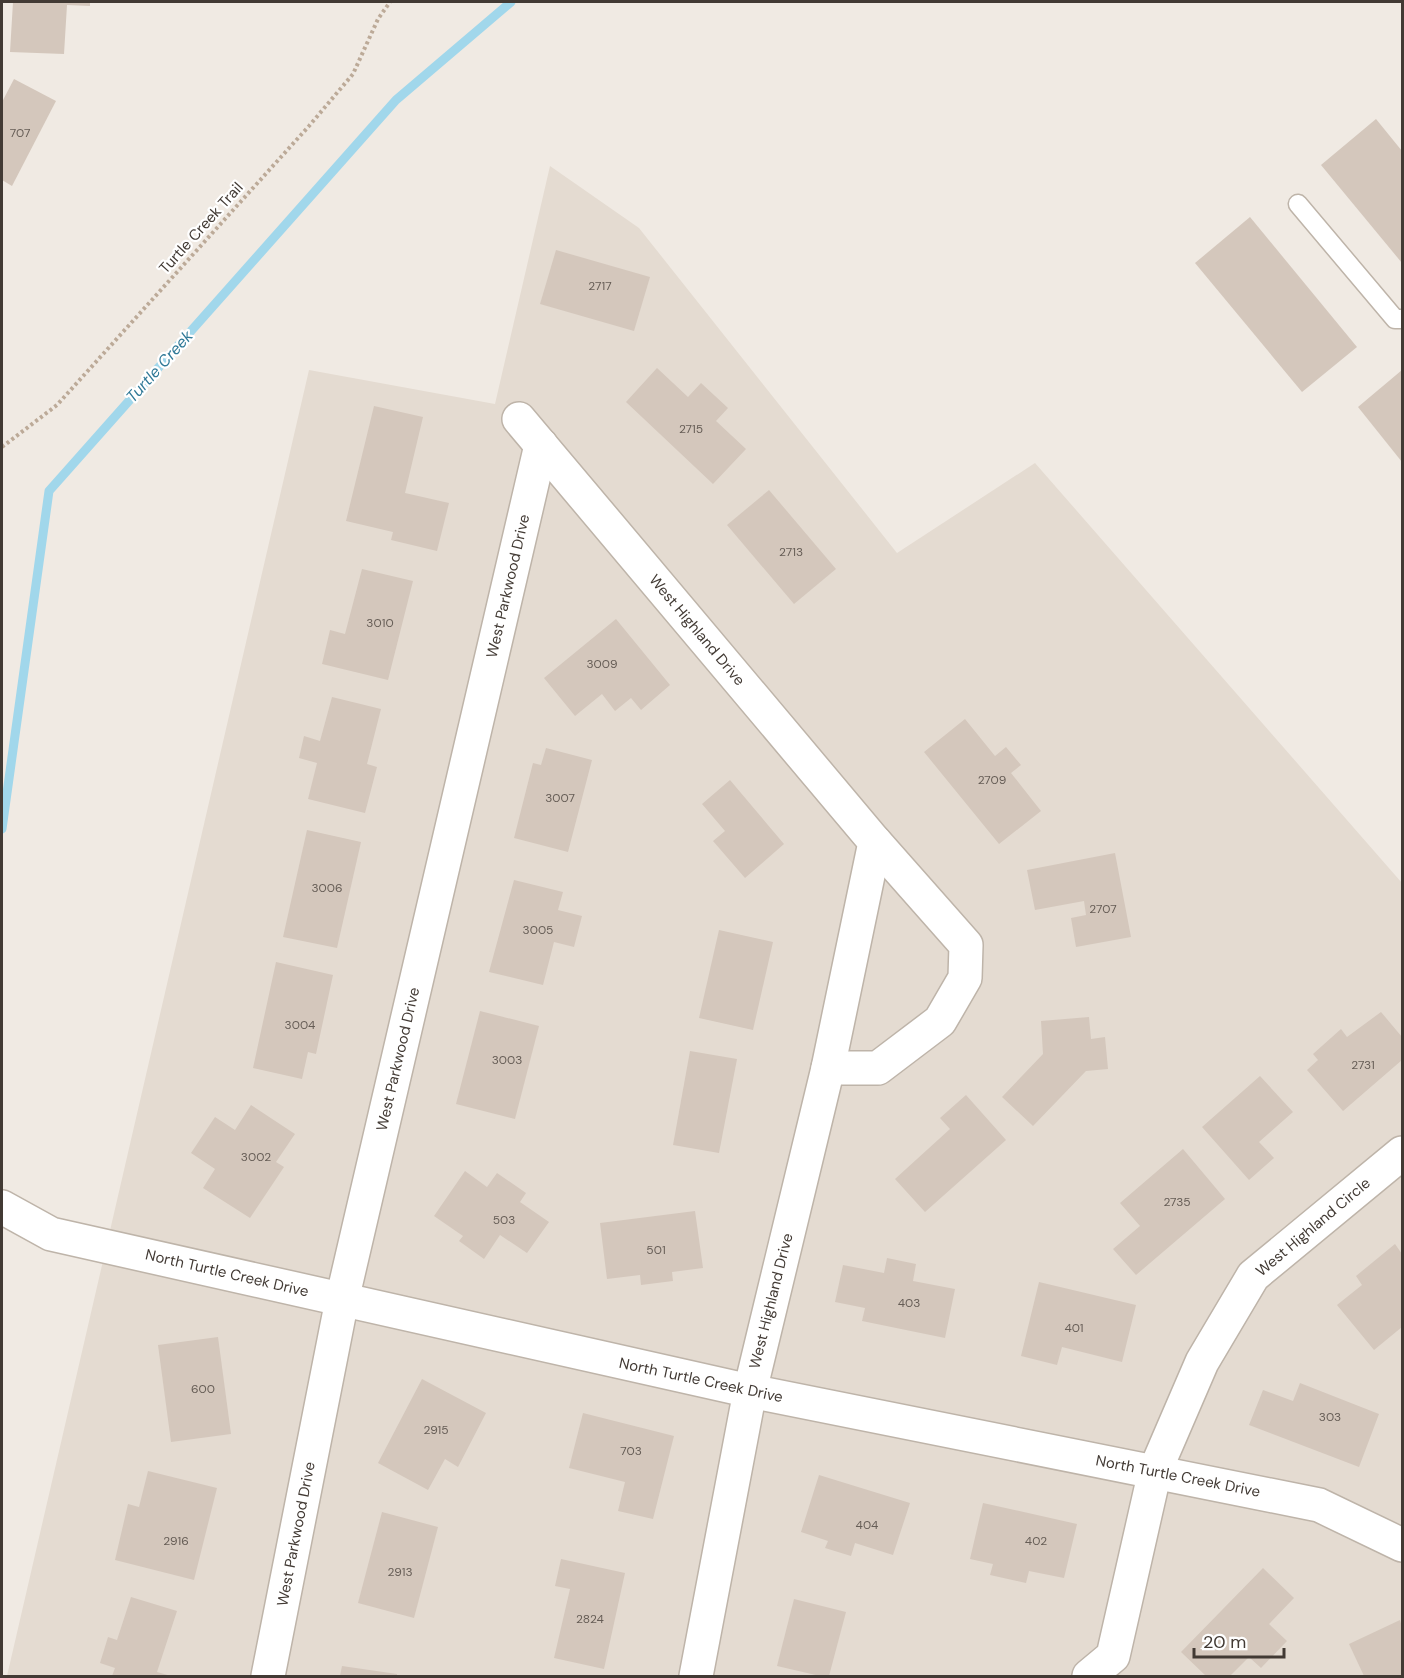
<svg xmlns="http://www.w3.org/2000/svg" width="1404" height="1678" viewBox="0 0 1404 1678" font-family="'DM Sans',sans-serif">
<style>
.residential{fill:#e4dbd1}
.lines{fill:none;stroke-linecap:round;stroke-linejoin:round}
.stream{stroke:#a1d7eb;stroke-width:9}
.building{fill:#d4c7bc}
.service-casing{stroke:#beb4a9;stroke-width:21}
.minor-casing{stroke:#beb4a9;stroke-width:36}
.path{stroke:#bcaa98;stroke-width:4;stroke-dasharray:3 3;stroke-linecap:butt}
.service{stroke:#fff;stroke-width:18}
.minor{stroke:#fff;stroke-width:33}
.labels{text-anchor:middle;stroke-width:4.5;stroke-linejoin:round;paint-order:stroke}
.number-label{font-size:12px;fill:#665d56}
.street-label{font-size:15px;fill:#423a34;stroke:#fff}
.water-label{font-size:16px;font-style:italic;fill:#307997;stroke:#fff}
</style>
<rect width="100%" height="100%" fill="#f0eae3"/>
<polygon class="residential" points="550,166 639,228 897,553 1035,463 1402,883 1402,1676 7,1676 309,370 495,404"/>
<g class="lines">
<polyline class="stream" points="2,829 49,491 396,100 511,2"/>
</g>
<g class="building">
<polygon points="13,2 90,2 90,6 67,5 64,54 10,52"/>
<polygon points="14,79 56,101 12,186 2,180 2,102"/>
<polygon points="1376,119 1402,151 1402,263 1321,165"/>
<polygon points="1250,217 1357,347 1302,392 1195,263"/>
<polygon points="556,250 650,277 634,331 540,304"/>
<polygon points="657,368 688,397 701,383 728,408 716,421 746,449 713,484 626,402"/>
<polygon points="1402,370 1402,462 1358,407"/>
<polygon points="374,406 423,417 405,493 449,503 437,551 391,540 393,532 346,521"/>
<polygon points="769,490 836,569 794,604 727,525"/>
<polygon points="362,569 413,581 388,680 322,664 330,630 345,634"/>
<polygon points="616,619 670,685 641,710 631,698 615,711 602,694 575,716 544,678"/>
<polygon points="332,697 381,709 367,764 377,767 365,813 308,799 317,763 299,758 304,736 320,741"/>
<polygon points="965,719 995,756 1006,747 1021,765 1011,773 1041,811 999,844 924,752"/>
<polygon points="546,748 592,760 568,852 514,838 533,763 541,765"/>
<polygon points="730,780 784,844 745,878 713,841 725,831 702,804"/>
<polygon points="307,830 361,842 337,948 283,937"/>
<polygon points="1115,853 1131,937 1076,947 1071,918 1086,915 1084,901 1035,910 1027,870"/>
<polygon points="514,880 563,892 558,910 582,916 574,947 554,942 543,985 489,972"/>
<polygon points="719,930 773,942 753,1030 699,1018"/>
<polygon points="276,962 333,975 316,1054 308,1052 302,1079 253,1068"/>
<polygon points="480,1011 539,1026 515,1119 456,1104"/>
<polygon points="1381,1012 1402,1037 1402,1060 1343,1111 1307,1070 1318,1060 1313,1054 1341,1029 1347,1037"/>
<polygon points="1089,1017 1091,1039 1105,1037 1108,1069 1086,1071 1033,1126 1002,1097 1043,1054 1041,1021"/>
<polygon points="690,1051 737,1059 719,1153 673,1145"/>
<polygon points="1260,1076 1293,1112 1259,1142 1274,1158 1249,1180 1202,1127"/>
<polygon points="966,1095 1006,1140 925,1212 895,1179 950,1129 940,1118"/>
<polygon points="251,1105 295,1134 276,1162 284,1167 250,1218 203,1188 215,1169 191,1153 215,1117 235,1130"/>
<polygon points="1183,1149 1225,1199 1136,1275 1113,1249 1140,1226 1120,1203"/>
<polygon points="465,1171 487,1187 497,1173 526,1193 520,1202 549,1222 527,1253 500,1235 484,1259 459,1241 463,1236 434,1216"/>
<polygon points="695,1211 703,1268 672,1272 673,1281 641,1285 640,1275 607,1279 600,1223"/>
<polygon points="1395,1244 1402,1254 1402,1327 1374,1350 1337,1305 1362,1285 1356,1276"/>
<polygon points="887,1258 916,1264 913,1281 955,1289 945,1338 862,1321 865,1308 835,1302 843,1265 884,1273"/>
<polygon points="1039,1282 1136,1305 1122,1362 1062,1347 1057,1365 1021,1356"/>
<polygon points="218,1337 231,1434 171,1442 158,1345"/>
<polygon points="422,1379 486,1413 458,1467 445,1459 428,1490 378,1463"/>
<polygon points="1300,1383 1379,1414 1359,1467 1249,1425 1263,1390 1293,1401"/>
<polygon points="583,1413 674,1436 653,1519 618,1511 625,1482 569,1468"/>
<polygon points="148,1471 217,1488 194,1580 115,1560 128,1504 139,1507"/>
<polygon points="819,1475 910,1503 893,1555 855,1543 851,1556 825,1548 828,1541 801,1532"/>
<polygon points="983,1503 1077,1524 1064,1578 1029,1571 1026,1583 990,1575 993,1564 970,1559"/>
<polygon points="382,1512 438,1527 414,1618 358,1603"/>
<polygon points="561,1559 625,1573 604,1669 554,1658 570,1589 555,1586"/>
<polygon points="1263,1568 1294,1598 1269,1624 1287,1641 1261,1668 1249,1657 1230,1676 1206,1676 1181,1652"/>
<polygon points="131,1597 177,1611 157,1672 171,1676 112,1676 115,1668 100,1663 108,1637 117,1640"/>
<polygon points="794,1599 846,1612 829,1676 820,1676 777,1666"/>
<polygon points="1400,1620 1402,1627 1402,1676 1364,1676 1349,1644"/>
<polygon points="342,1666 397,1674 397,1676 340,1676"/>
</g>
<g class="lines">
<defs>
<polyline id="service" points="1298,204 1395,319 1402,319"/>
<g id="minor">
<polyline points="519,419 875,842 828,1068 750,1391 696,1676"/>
<polyline points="828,1068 878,1068 940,1021 965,978 966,945 875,842"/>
<polyline points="2,1207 51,1234 750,1391 1319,1505 1402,1545"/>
<polyline points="268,1676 342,1300 541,445"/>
<polyline points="1089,1676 1113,1656 1155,1471 1202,1362 1253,1276 1402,1153"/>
</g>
</defs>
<use href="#service" class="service-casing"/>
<use href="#minor" class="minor-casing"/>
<polyline class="path" points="2,447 57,405 309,126 353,74 378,19 390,2"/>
<use href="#service" class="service"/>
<use href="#minor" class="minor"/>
</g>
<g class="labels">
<g class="number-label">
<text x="20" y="137">707</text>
<text x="600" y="290">2717</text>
<text x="691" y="433">2715</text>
<text x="791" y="556">2713</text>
<text x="380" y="627">3010</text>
<text x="602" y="668">3009</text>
<text x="992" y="784">2709</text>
<text x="560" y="802">3007</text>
<text x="327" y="892">3006</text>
<text x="1103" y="913">2707</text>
<text x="538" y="934">3005</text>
<text x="300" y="1029">3004</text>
<text x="507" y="1064">3003</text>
<text x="1363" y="1069">2731</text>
<text x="256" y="1161">3002</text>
<text x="1177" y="1206">2735</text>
<text x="504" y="1224">503</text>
<text x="656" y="1254">501</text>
<text x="909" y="1307">403</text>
<text x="1074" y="1332">401</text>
<text x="203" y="1393">600</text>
<text x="1330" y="1421">303</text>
<text x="436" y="1434">2915</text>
<text x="631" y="1455">703</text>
<text x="867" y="1529">404</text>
<text x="176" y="1545">2916</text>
<text x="1036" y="1545">402</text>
<text x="400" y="1576">2913</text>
<text x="590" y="1623">2824</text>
</g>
<g class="street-label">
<text transform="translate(201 228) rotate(-48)" y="5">Turtle Creek Trail</text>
<text transform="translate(508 586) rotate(-77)" y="5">West Parkwood Drive</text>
<text transform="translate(697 630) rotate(50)" y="5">West Highland Drive</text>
<text transform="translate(398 1059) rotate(-77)" y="5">West Parkwood Drive</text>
<text transform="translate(1313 1227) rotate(-40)" y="5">West Highland Circle</text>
<text transform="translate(227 1273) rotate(13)" y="5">North Turtle Creek Drive</text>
<text transform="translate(771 1301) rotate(-76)" y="5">West Highland Drive</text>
<text transform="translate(701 1380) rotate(12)" y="5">North Turtle Creek Drive</text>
<text transform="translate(1178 1476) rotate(11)" y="5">North Turtle Creek Drive</text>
<text transform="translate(296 1534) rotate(-79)" y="5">West Parkwood Drive</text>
</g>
<g class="water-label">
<text transform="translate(159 366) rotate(-48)" y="6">Turtle Creek</text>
</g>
</g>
<rect width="1404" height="1678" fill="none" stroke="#423a34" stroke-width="6"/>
<path d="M1194 1648v9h90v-9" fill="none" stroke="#423a34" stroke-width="3"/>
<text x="1203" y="1648" font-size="18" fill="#423a34" stroke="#ffffff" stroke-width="4.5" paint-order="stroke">20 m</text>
</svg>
